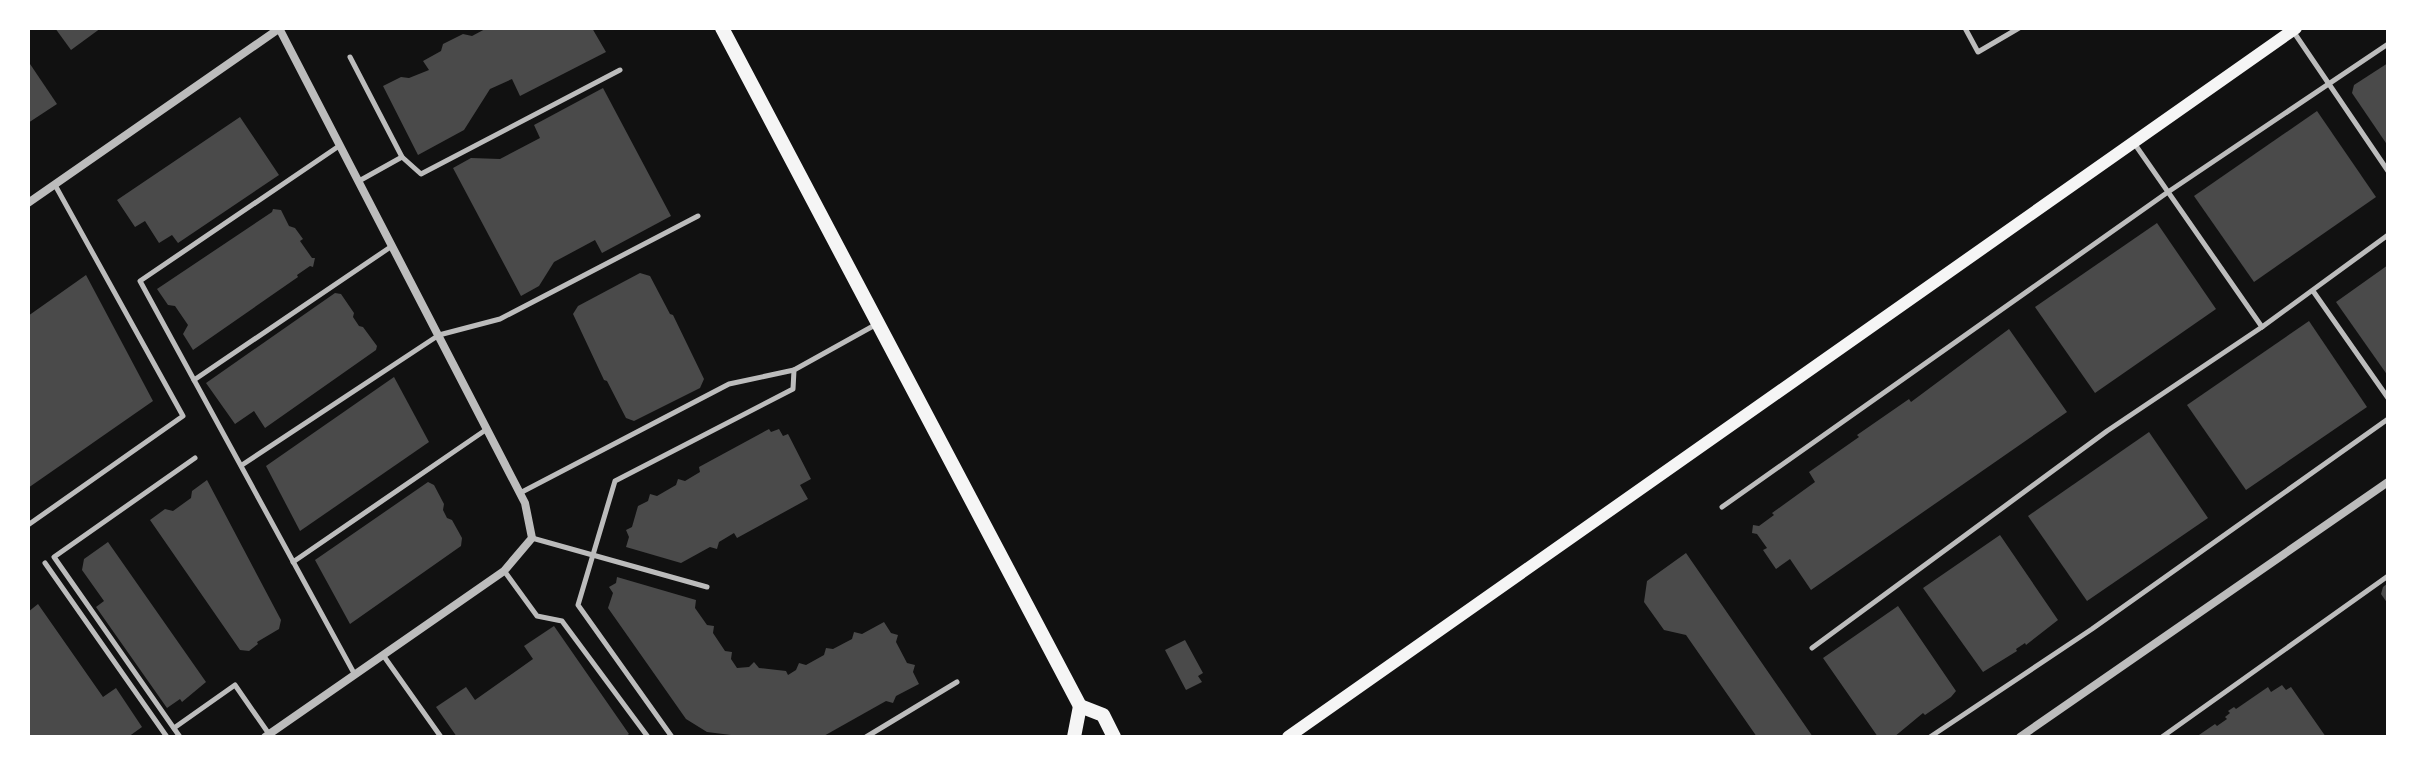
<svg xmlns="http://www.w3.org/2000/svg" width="2416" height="765" viewBox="0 0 2416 765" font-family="'Sofia Sans Condensed',sans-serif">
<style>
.building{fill:#4a4a4a}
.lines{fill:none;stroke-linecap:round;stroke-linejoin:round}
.service{stroke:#bcbcbc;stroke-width:5}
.minor{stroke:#bcbcbc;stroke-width:8}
.secondary{stroke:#f5f5f5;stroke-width:12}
.primary{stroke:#f5f5f5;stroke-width:14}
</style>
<rect width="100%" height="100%" fill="#111"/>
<g class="building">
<polygon points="55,28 101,28 71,50"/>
<polygon points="487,28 592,28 606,52 520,96 512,79 490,89 464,130 418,155 383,86 401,77 409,78 429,70 423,61 441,51 443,44 463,34 472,36"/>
<polygon points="28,61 57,104 28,123"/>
<polygon points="2388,63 2388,146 2352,93 2354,85"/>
<polygon points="603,88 671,216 602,253 595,240 554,262 539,286 521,296 453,168 471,158 500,159 540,138 534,125"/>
<polygon points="2317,111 2376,197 2254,282 2194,196"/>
<polygon points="240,117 279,175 178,243 172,235 159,243 145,221 135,227 117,200"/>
<polygon points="273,209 281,210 289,226 295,228 303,239 300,241 312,258 315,258 313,267 310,266 297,275 298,277 193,350 183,334 188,325 175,306 168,305 157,289 272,212"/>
<polygon points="2157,223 2216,309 2095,393 2035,307"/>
<polygon points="2388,265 2388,376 2336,302"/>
<polygon points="640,273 650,276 670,314 673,315 704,379 700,388 634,421 626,418 607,381 604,380 573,314 578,306"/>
<polygon points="86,275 153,401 28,488 28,316"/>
<polygon points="335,293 341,294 354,313 353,317 359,326 363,327 377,346 376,350 265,428 254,411 235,424 206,383"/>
<polygon points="2309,321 2367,407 2246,490 2187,405"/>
<polygon points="2009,329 2067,412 1811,590 1790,559 1776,569 1763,550 1767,548 1757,534 1752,533 1753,525 1759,526 1774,515 1772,513 1815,482 1809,472 1859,437 1857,435 1909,399 1911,402"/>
<polygon points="394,377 429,442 300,531 266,466"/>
<polygon points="769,429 771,432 779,429 783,436 788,434 811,479 800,485 808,499 737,538 734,533 719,542 717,549 710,547 681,563 626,547 629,537 626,530 632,527 638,506 648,501 650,494 657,496 676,485 678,479 685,481 700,472 699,467"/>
<polygon points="2149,432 2208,518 2087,601 2028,516"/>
<polygon points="207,480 281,620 279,629 257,642 258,644 249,651 240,650 150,520 165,509 173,511 191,498 192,491"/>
<polygon points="428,482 434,485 444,504 443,510 447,518 452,520 462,538 461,546 350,624 315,560"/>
<polygon points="2000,535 2058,620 2026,645 2025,643 2016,649 2017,651 1983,672 1923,588"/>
<polygon points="108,542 206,682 182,702 180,699 167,708 96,607 104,601 82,570 84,559"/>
<polygon points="1686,553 1813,737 1757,737 1686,635 1664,630 1644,602 1647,581"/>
<polygon points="617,577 696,600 695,608 707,625 714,626 713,633 725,651 732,652 731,659 737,668 749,667 754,662 759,668 786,671 788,675 796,670 799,663 806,665 824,655 826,648 833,649 852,639 854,632 862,634 884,622 891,633 898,635 896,642 907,663 915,665 913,672 919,684 896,696 893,703 886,701 822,737 747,737 707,732 686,719 608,608 613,593 609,587 616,583"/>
<polygon points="2388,583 2388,604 2381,594 2383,587"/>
<polygon points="38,604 103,697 116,688 142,727 128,737 28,737 28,612"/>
<polygon points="1898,606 1956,691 1951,697 1925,715 1923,713 1894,737 1878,737 1823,658"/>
<polygon points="554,626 629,734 625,737 457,737 436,707 466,687 475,700 533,659 524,646"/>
<polygon points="1185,640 1203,673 1198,676 1202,682 1186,690 1165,650"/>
<polygon points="2282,685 2286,690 2291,687 2326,737 2196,737 2215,724 2217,726 2227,719 2225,717 2230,713 2228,711 2234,707 2236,709 2268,687 2271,692"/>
</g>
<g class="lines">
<g class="service">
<polyline points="1965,28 1978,52 2019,28"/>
<polyline points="2293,31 2388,171"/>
<polyline points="350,57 402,157 421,174 620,70"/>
<polyline points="2134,143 2262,327"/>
<polyline points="339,146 140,281 355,675"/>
<polyline points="359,181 402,157"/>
<polyline points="2313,291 2388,398"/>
<polyline points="194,380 392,246"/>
<polyline points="242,465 439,335 500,319 698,216"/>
<polyline points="520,493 729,384 794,370"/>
<polyline points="1722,507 2168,192 2388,44"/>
<polyline points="28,525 183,416 55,185"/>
<polyline points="532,538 707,587"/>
<polyline points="293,562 487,429"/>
<polyline points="45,563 167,737"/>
<polyline points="505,572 537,616 562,621 648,737"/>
<polyline points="1812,648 2107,431 2262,327 2388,235"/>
<polyline points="383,655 441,737"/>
<polyline points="174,728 235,685 269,734"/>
<polyline points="180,737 54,557 195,458"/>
<polyline points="672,737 578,605 615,481 793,389 794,370 875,325"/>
<polyline points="866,737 957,682"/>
<polyline points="1930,737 2092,629 2388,419"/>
<polyline points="2162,737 2388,576"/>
</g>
<g class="minor">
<polyline points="28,203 280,28"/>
<polyline points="265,737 504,571 532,538 525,503 279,28"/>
<polyline points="2020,737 2388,482"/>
</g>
<polyline class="secondary" points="1288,737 2296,28"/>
<g class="primary">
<polyline points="722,28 1080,706 1103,715 1114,737"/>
<polyline points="1074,737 1080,706"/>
</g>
</g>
<rect width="2416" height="765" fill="none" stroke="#ffffff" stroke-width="60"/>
</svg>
